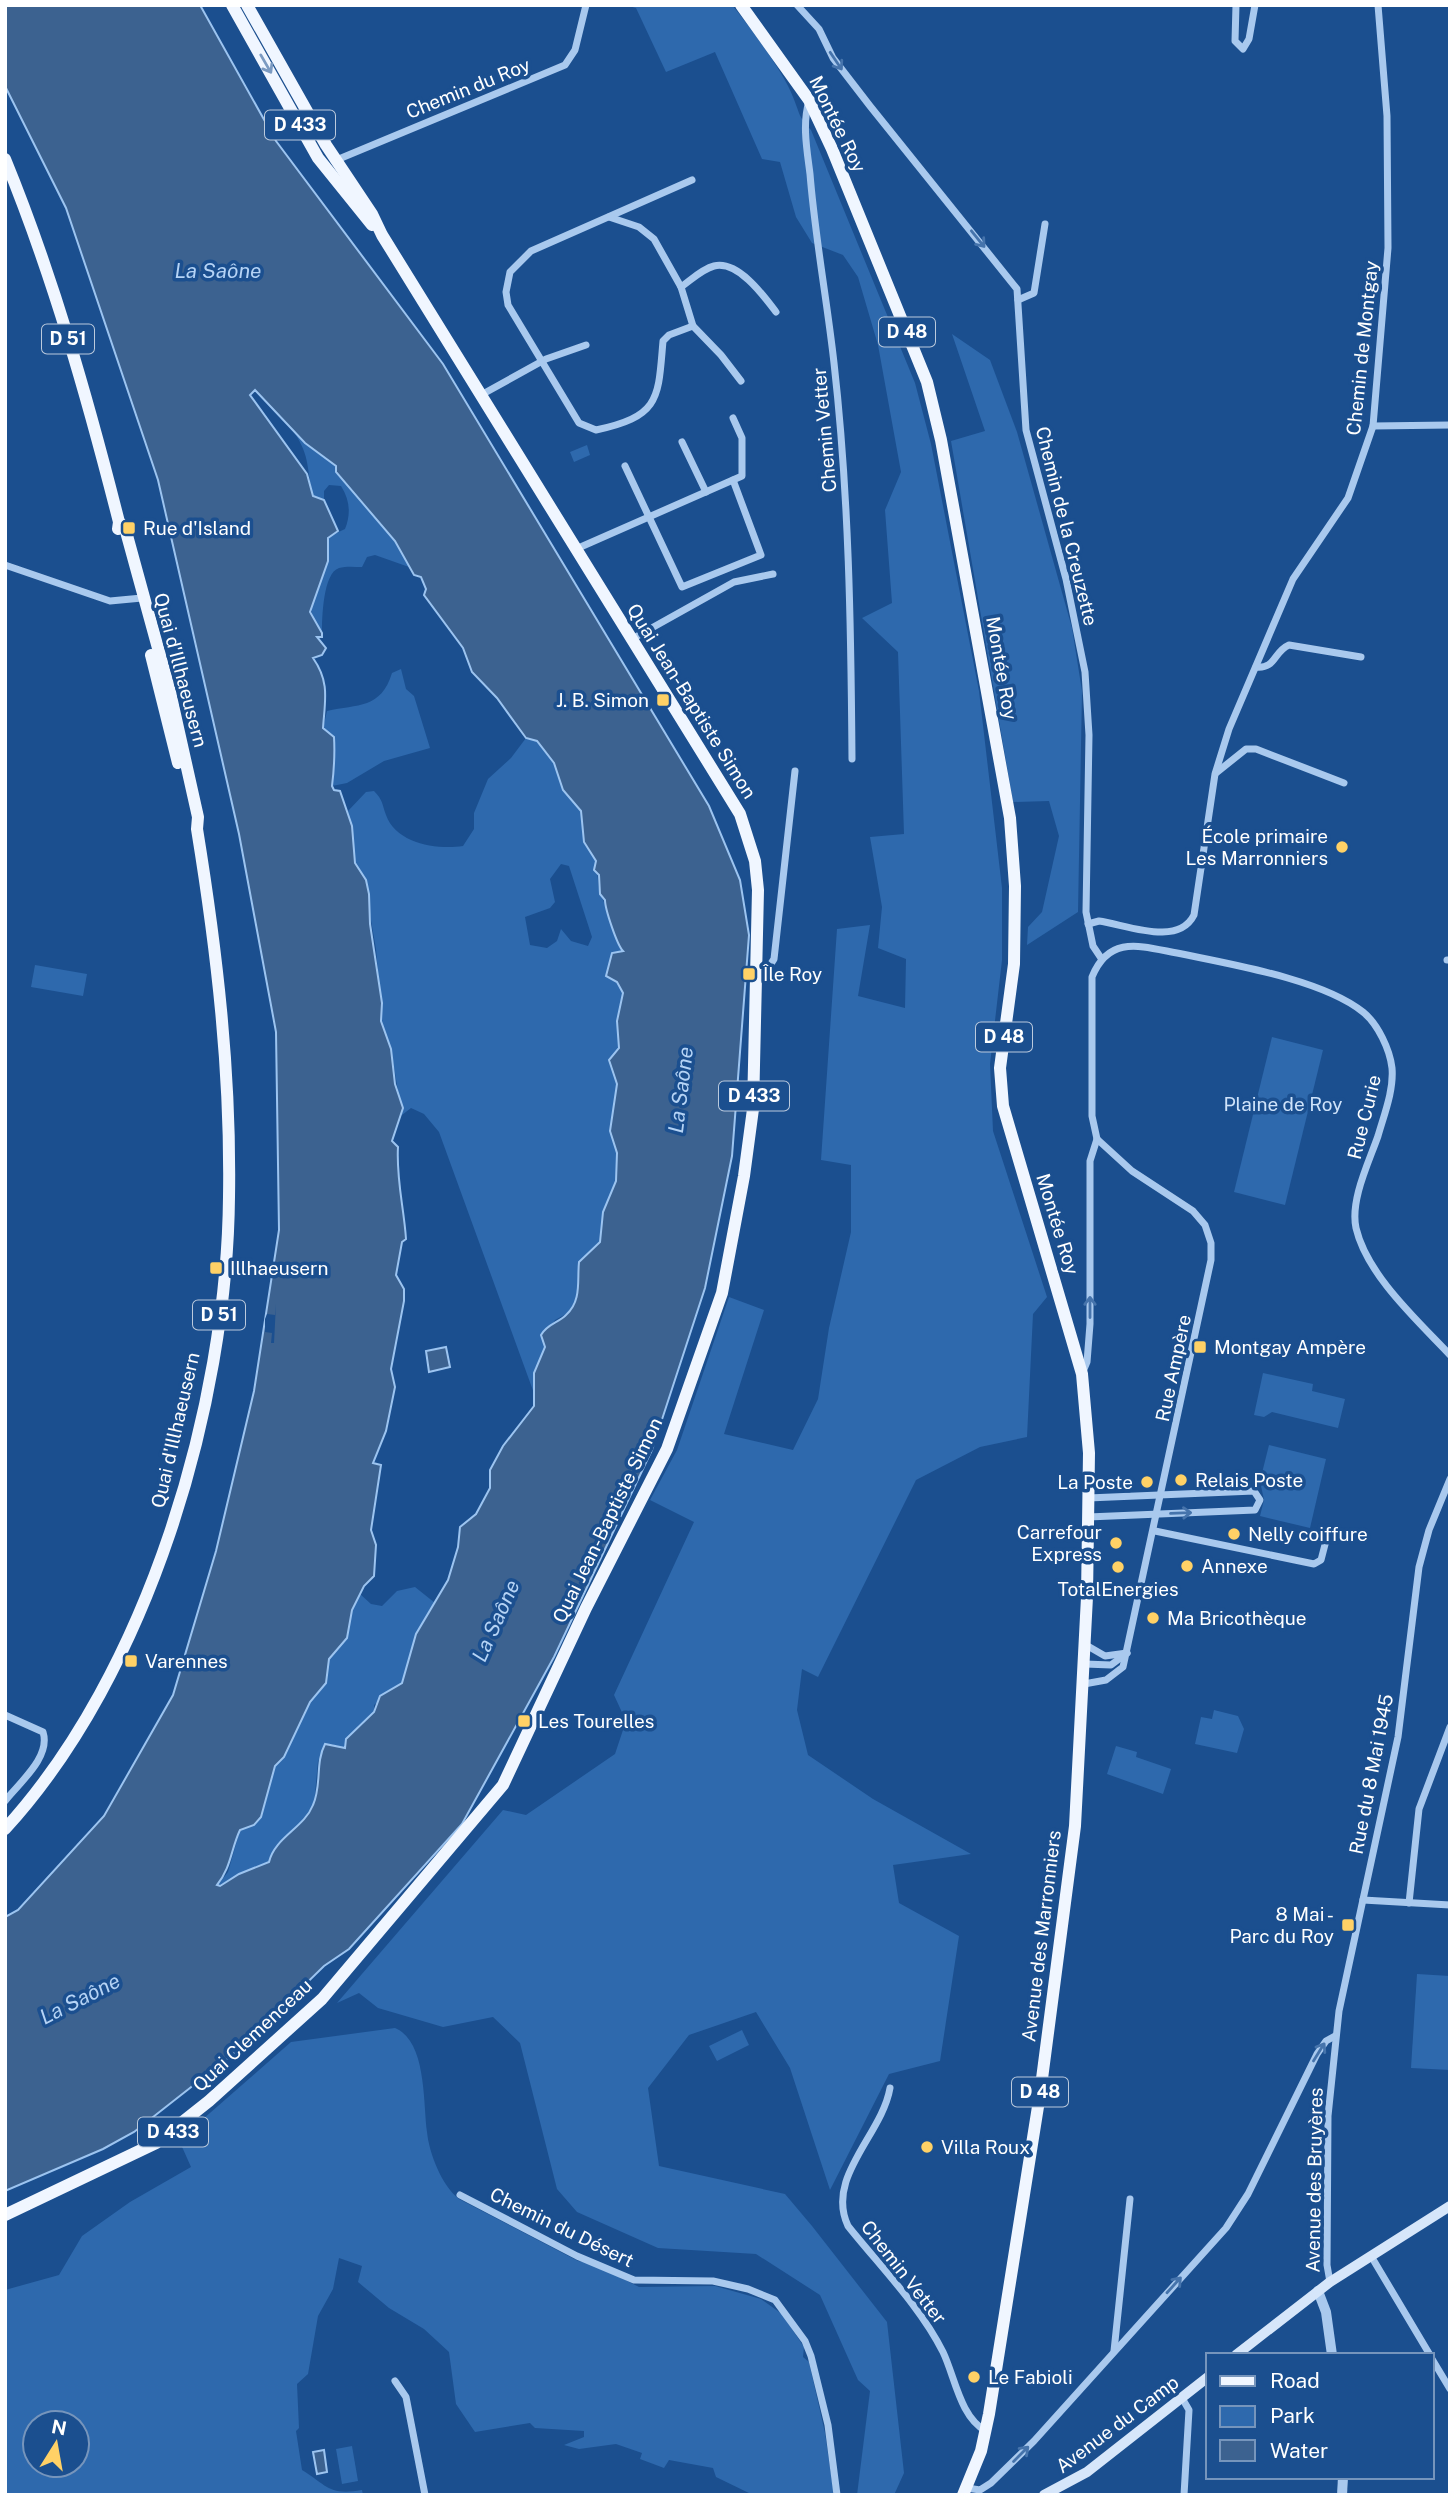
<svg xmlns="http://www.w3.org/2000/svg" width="1455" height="2500" viewBox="0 0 1455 2500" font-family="'Public Sans',sans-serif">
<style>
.green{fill:#2e69ad;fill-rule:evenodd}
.water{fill:#3c6290;stroke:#9cc4f0;stroke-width:2;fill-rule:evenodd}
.pier{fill:#1b4f8f}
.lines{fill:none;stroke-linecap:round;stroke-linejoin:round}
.minor{stroke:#a9c9ee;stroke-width:7}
.tertiary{stroke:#a9c9ee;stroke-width:10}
.secondary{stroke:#d6e6fa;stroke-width:10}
.primary{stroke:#f0f6ff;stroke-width:12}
.oneway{stroke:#4674ac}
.oneway2{stroke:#7b9ac1}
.poi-dot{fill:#ffd166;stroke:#1b4f8f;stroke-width:2.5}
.labels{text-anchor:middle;stroke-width:7;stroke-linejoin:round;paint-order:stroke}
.shield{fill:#1b4f8f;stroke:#bbcadd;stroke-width:2}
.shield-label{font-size:18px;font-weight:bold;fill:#fff}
.street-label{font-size:19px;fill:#fff;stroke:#1b4f8f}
.poi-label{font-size:19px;fill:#fff;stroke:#1b4f8f;text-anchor:start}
.park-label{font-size:19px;fill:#cfe3fa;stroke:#1b4f8f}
.water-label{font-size:21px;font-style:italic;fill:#b5d3f5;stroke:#1b4f8f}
</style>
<rect width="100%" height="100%" fill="#1b4f8f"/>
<g class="green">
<path d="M625 5H732C748 24 785 74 793 97 800 114 798 116 811 130L915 383 931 444 979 691 1002 888V960L990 1064 993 1131 1047 1297 1033 1314 1027 1437 980 1447 916 1480 818 1677 802 1669 797 1710 808 1755 873 1799 971 1854 893 1865 899 1903 959 1936 940 2061 889 2074 830 2190 790 2068 756 2012 689 2035 648 2088 659 2166 785 2194 812 2226 887 2322 904 2473 894 2495H857L870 2391 858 2380 820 2295 756 2254 658 2248 577 2212 557 2189 520 2043 493 2017 443 2027 378 2008 359 1993 337 2003 503 1810 526 1815 615 1754 626 1721 614 1695 694 1522 650 1500 677 1450 729 1297 764 1310 724 1434 793 1450 818 1399 829 1328 851 1232V1165L821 1160 837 929 870 925 858 996 905 1008 906 959 878 948 882 907 870 837 904 834 898 652 862 618 892 603 885 510 901 472 878 345 858 277 843 255 812 243 796 217 780 162 762 159 715 52 666 72 636 8Z"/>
<polygon points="952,334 990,360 1017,432 1072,628 1082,691 1078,912 1027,945 1028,927 1042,912 1059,836 1049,801 1013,802 951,441 985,431"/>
<path d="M294 432 336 466V472L395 541 409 567 375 555 367 557 362 567C355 567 346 566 339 568 323 573 322 618 322 633 302 606 315 599 324 571 327 560 325 548 328 537L345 529C351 514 350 500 341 486L329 485 324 491V500L313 496C306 468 311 458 294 432Z"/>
<polygon points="587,445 590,455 574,462 570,452"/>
<path d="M401 669 406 689 414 696 430 748 384 761 347 783 332 786C332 768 340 739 323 728L327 711C358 704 381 709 392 673Z"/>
<path d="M526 738 537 741 554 763 563 790 581 811 583 835 596 861 599 890 614 927 615 937 623 952 616 953 606 976 617 982 623 993 617 1021 621 1042 616 1054 617 1098 610 1131 617 1153 616 1181 603 1212 600 1243 579 1263 580 1285 576 1299 568 1313 555 1320 551 1326 542 1358 535 1368V1396L439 1132 424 1114 411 1108 402 1115 391 1049 383 1031 376 949 369 909 355 863 348 811 366 792 374 791C383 800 382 804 386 815 396 844 438 850 463 846L474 829V813L488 779 511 758ZM561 864 569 866 592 937 588 946 571 941 561 929 557 941 547 948 530 945 525 917 550 908 555 902 550 879Z"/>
<polygon points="35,965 87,974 83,996 31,987"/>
<polygon points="1272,1037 1323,1050 1285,1205 1234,1192"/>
<polygon points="1263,1373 1313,1384 1312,1391 1345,1399 1338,1428 1272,1412 1264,1417 1254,1415"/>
<polygon points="1269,1445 1326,1459 1310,1528 1260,1516 1264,1500 1260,1481"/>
<polygon points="415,1587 435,1603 416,1634 402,1683 374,1705 374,1712 353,1732 345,1748 330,1744 318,1761 314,1805 269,1862 217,1886 228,1872 240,1830 254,1825 264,1808 275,1766 284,1757 310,1702 326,1683 329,1659 347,1638 348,1621 360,1594 371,1604 382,1606 397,1591"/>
<polygon points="1214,1710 1238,1716 1244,1729 1237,1753 1195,1744 1201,1717 1212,1719"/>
<polygon points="1116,1746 1137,1752 1136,1757 1171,1769 1163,1794 1107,1774"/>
<polygon points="1417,1974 1450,1976 1450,2070 1411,2068"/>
<path d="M395 2028C427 2041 423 2104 427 2132 429 2153 442 2186 459 2199L578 2261 594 2264 639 2287 715 2286 761 2299 782 2314 804 2347 803 2357 809 2362 825 2433 834 2495H753L716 2477 713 2468 669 2460 664 2468 640 2459 642 2453 616 2444 579 2449 564 2445 584 2437V2431L535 2428 530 2423 475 2432 456 2404 449 2352 424 2329 389 2308 358 2282 362 2266 339 2258 333 2289 318 2316 308 2374 297 2384 299 2428 296 2431 302 2470C327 2485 328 2496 362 2490L363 2495H5V2290L59 2275 82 2236 130 2202 191 2167 179 2140 291 2042ZM35 2423H77V2465H35Z"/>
<polygon points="742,2030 749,2045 717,2061 709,2046"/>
<polygon points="352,2446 358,2481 342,2484 336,2449"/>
</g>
<g class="water">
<path d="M5 5H200L276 141 443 364 709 806 740 880 749 935 732 1156 705 1288 652 1450 554 1657 462 1824 349 1949 324 1966 237 2051 134 2132 103 2149 5 2191V1917L18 1910 104 1816 173 1695 216 1551 254 1391 279 1230 276 1032 239 834 158 480 66 208 5 86ZM255 390 305 443 336 466V472L395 541 414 575 421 577 426 589 424 595 463 648 472 672 497 698 526 738 537 741 554 763 563 790 581 811 584 842 596 861 594 870 599 875 600 894 605 900C605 909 617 945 623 951L612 953 606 976 617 982 623 993 617 1021 619 1048 609 1060 617 1084 610 1131 617 1153 616 1181 603 1212 600 1242 579 1262C577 1280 582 1301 566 1315 558 1323 547 1324 541 1335L545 1347 534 1373V1406L503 1446 490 1470V1488L476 1514 460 1527 458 1547 448 1580 416 1634 402 1683 380 1696 374 1712 346 1739 345 1748 325 1744C315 1763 322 1785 313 1805 304 1828 275 1837 269 1862L239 1874 220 1886 217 1885C231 1868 231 1849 240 1830L254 1825 261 1817 275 1766 284 1757 310 1702 326 1683 329 1659 347 1638 352 1610 364 1586 374 1576 376 1545 371 1530 381 1465 373 1463 386 1431 395 1387 391 1369 404 1301V1289L396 1275 402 1242 406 1239C404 1208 396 1179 398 1147L392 1141 403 1108 395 1084 391 1049 381 1021 382 1003 370 924 369 894 366 880 355 863 352 826 340 791 334 790 332 786C334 770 335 754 334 737L323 728C325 700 330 682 313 658L322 655 326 648 317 637H322V633L310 612 328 561V538L338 531 324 500 313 496 307 474 250 395Z"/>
<polygon points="446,1347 450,1367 429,1372 426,1351"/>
<polygon points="324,2450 327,2472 317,2474 313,2452"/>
</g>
<polygon class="pier" points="276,1304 274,1343 271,1343 272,1333 265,1332 265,1319 267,1314 275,1315"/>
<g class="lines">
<g class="minor">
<polyline points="797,5 819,29 833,58 870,106 1017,289 1026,430 1066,579 1085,672 1089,735 1086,912 1093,946 1101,958"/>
<polyline points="1236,5 1235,41 1243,49 1249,39 1255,5"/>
<path d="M809 101C802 124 807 150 810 174 815 237 827 300 834 363 849 495 851 627 852 759"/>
<polyline points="334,161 565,65 575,50 586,5"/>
<path d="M692 180 531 251 510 272 506 292 508 305 579 423 596 430C661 416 658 398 663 341L669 335 693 326"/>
<polyline points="609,217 639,227 654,239 681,287 693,326 721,355 741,381"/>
<path d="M681 287C691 280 702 269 714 266 738 260 764 296 776 312"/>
<polyline points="1018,300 1034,293 1045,224"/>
<polyline points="481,395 546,359 586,345"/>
<polyline points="1373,426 1450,425"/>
<polyline points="682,442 706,492"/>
<polyline points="625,466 682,587 761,555 733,480"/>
<polyline points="576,549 742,476 742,438 733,418"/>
<polyline points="5,565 110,601 142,598"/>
<polyline points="632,639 734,582 773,574"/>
<path d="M1256 667C1276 669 1273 652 1289 645L1361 657"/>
<polyline points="1216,773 1246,749 1256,749 1344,783"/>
<path d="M1088 924 1099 921C1127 925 1178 947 1194 915L1215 774 1229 729 1293 579 1348 498 1373 426 1388 248 1387 116 1378 5"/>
<polyline points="1447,960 1450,960"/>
<polyline points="757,972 767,970 774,959 795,771"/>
<path d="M1082 1374 1087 1362 1090 1324V1161L1097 1139 1092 1116V977C1109 935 1140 946 1177 953 1229 964 1322 979 1363 1012 1378 1024 1390 1050 1392 1068 1394 1090 1384 1115 1378 1136 1369 1162 1350 1200 1356 1228 1367 1275 1417 1320 1450 1355"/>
<polyline points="1088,1517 1255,1510 1260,1500 1254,1491 1088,1498"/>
<polyline points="1155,1531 1314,1564 1321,1560 1329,1529"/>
<polyline points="1086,1645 1105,1656 1127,1653"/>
<polyline points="1085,1664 1111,1665 1127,1653"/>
<polyline points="1084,1684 1106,1680 1123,1667 1211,1260 1211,1243 1205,1225 1193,1211 1132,1171 1097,1139"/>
<path d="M5 1715 43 1732C51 1757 20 1782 5 1801"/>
<polyline points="1363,1900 1450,1905"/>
<polyline points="1409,1903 1419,1809 1450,1727"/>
<path d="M890 2088C882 2135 825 2177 848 2226 879 2265 920 2306 943 2352 955 2377 960 2417 986 2431"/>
<polyline points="460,2195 577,2256 634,2280 713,2281 748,2289 775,2300 805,2341 811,2356 828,2425 837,2495"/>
<polyline points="1371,2256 1430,2355"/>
<polyline points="1330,2282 1327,2265 1328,2116 1339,2011 1398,1737 1419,1567 1429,1530 1450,1479"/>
<polyline points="1114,2351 1130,2199"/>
<polyline points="1432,2359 1450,2389"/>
<polyline points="395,2381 406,2397 425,2495"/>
<polyline points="1182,2398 1189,2410 1184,2495"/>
<polyline points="967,2488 980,2490 991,2483 1034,2441 1226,2228 1248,2194 1317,2054 1326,2041 1335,2036"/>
</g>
<g class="tertiary">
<polyline points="1318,2291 1326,2312 1332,2355"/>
<polyline points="1342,2495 1343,2477"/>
</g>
<g class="secondary">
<polyline points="1236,2355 1330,2282 1450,2206"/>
<polyline points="1044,2495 1087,2472 1208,2377"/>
</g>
<g class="primary">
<polyline points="232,5 318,158 372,225"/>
<polyline points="741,5 809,100 832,149 927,382 941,440 1010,818 1015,886 1014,964 1000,1068 1003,1106 1082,1374 1089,1453 1087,1597 1075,1826 1040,2094 989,2414 981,2451 963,2495"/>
<path d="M5 159C53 276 88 400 119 522L118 529"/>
<polyline points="151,655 178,763"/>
<path d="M5 1829C148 1673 227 1406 229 1197 231 1073 217 952 197 829L198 817 170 692 125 528 119 522"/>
<polyline points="5,2215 156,2143 209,2101 322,1999 503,1785 586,1608 667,1449 722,1293 744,1176 753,1109 758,890 755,861 740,814 382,235 372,214 326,145 247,5"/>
</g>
</g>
<defs><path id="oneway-shaft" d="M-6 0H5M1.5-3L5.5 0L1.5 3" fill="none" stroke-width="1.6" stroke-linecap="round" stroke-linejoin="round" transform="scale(1.75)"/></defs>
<g class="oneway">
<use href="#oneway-shaft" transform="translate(836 61) rotate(56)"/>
<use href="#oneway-shaft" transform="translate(978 239) rotate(51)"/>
<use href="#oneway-shaft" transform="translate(1090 1307) rotate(-90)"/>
<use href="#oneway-shaft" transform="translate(1181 1513) rotate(-2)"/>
<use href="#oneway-shaft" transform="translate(1319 2052) rotate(-58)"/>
<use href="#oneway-shaft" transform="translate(1174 2285) rotate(-48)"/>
<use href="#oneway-shaft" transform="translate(1021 2454) rotate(-45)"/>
</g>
<use class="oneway2" href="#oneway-shaft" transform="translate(266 64) rotate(60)"/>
<g class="poi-dot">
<rect x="122" y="521" width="14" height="14" rx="3.5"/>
<rect x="656" y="693" width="14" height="14" rx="3.5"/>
<circle cx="1342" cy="847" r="7"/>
<rect x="742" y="967" width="14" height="14" rx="3.5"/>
<rect x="209" y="1261" width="14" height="14" rx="3.5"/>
<rect x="1193" y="1340" width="14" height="14" rx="3.5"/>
<circle cx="1181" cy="1480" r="7"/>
<circle cx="1147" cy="1482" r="7"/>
<circle cx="1234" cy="1534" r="7"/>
<circle cx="1116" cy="1543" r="7"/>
<circle cx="1187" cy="1566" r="7"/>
<circle cx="1118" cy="1567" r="7"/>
<circle cx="1153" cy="1618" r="7"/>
<rect x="124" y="1654" width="14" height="14" rx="3.5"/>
<rect x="517" y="1714" width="14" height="14" rx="3.5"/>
<rect x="1341" y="1918" width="14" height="14" rx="3.5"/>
<circle cx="927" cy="2147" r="7"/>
<circle cx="974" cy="2377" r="7"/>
</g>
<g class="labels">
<g class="shield">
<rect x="265" y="110.5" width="70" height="29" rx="5"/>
<rect x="879" y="317.5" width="56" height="29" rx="5"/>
<rect x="42" y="324.5" width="52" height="29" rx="5"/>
<rect x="976" y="1022.5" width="56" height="29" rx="5"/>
<rect x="719" y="1081.5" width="70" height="29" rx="5"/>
<rect x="193" y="1300.5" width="52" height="29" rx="5"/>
<rect x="1012" y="2077.5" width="56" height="29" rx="5"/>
<rect x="138" y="2117.5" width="70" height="29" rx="5"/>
</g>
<g class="shield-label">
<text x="300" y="131">D 433</text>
<text x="907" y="338">D 48</text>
<text x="68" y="345">D 51</text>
<text x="1004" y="1043">D 48</text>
<text x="754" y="1102">D 433</text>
<text x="219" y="1321">D 51</text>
<text x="1040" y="2098">D 48</text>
<text x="173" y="2138">D 433</text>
</g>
<g class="street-label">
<text transform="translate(468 88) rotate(-22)" y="7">Chemin du Roy</text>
<text transform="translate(838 124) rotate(64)" y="7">Montée Roy</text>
<text transform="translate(1362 348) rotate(-84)" y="7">Chemin de Montgay</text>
<text transform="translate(824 430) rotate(-95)" y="7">Chemin Vetter</text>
<text transform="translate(1067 526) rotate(76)" y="7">Chemin de la Creuzette</text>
<text transform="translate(1002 668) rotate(80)" y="7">Montée Roy</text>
<text transform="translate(181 670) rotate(75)" y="7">Quai d'Illhaeusern</text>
<text transform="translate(692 701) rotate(58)" y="7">Quai Jean-Baptiste Simon</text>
<text transform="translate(1364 1117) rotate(-76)" y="7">Rue Curie</text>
<text transform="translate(1058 1224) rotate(73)" y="7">Montée Roy</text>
<text transform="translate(1173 1368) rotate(-78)" y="7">Rue Ampère</text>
<text transform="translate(175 1430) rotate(-77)" y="7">Quai d'Illhaeusern</text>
<text transform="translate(607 1520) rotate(-64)" y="7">Quai Jean-Baptiste Simon</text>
<text transform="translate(1371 1774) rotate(-79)" y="7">Rue du 8 Mai 1945</text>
<text transform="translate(1041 1936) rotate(-83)" y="7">Avenue des Marronniers</text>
<text transform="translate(252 2035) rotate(-43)" y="7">Quai Clemenceau</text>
<text transform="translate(1314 2180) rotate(-89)" y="7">Avenue des Bruyères</text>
<text transform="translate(562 2227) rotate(26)" y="7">Chemin du Désert</text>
<text transform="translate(904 2272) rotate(52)" y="7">Chemin Vetter</text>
<text transform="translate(1117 2424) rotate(-37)" y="7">Avenue du Camp</text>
</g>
<g class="poi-label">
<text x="143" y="535">Rue d'Island</text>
<text x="649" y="707" text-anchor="end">J. B. Simon</text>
<text x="1328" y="843" text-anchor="end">École primaire<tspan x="1328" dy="22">Les Marronniers</tspan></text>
<text x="763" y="981">Île Roy</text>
<text x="230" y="1275">Illhaeusern</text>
<text x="1214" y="1354">Montgay Ampère</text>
<text x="1195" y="1487">Relais Poste</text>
<text x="1133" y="1489" text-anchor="end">La Poste</text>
<text x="1102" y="1539" text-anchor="end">Carrefour<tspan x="1102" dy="22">Express</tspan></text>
<text x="1248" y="1541">Nelly coiffure</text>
<text x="1201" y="1573">Annexe</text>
<text x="1118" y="1596" text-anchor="middle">TotalEnergies</text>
<text x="1167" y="1625">Ma Bricothèque</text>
<text x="145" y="1668">Varennes</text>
<text x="538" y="1728">Les Tourelles</text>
<text x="1334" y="1921" text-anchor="end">8 Mai -<tspan x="1334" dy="22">Parc du Roy</tspan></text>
<text x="941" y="2154">Villa Roux</text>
<text x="988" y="2384">Le Fabioli</text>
</g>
<g class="park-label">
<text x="1283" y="1111">Plaine de Roy</text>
</g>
<g class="water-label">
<text x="218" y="278">La Saône</text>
<text transform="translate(681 1090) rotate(-83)" y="7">La Saône</text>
<text transform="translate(496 1621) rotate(-66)" y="7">La Saône</text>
<text transform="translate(80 1999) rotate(-27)" y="7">La Saône</text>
</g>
</g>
<rect width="1455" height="2500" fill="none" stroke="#ffffff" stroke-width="14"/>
<rect x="1206" y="2353" width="228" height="126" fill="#1b4f8f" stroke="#7695bc" stroke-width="2"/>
<rect x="1220" y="2376" width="35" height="10" fill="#f0f6ff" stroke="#7695bc" stroke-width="2"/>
<text x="1270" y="2388" font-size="21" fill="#ffffff">Road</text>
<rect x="1220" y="2406" width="35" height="21" fill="#2e69ad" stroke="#7695bc" stroke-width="2"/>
<text x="1270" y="2423" font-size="21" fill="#ffffff">Park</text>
<rect x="1220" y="2440" width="35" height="21" fill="#3c6290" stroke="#7695bc" stroke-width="2"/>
<text x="1270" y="2458" font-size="21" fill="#ffffff">Water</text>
<g transform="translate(56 2444) rotate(11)"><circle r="33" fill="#1b4f8f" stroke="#7695bc" stroke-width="2"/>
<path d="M0-5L12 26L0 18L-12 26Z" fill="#ffd166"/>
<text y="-10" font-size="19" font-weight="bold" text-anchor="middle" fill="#ffffff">N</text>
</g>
</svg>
